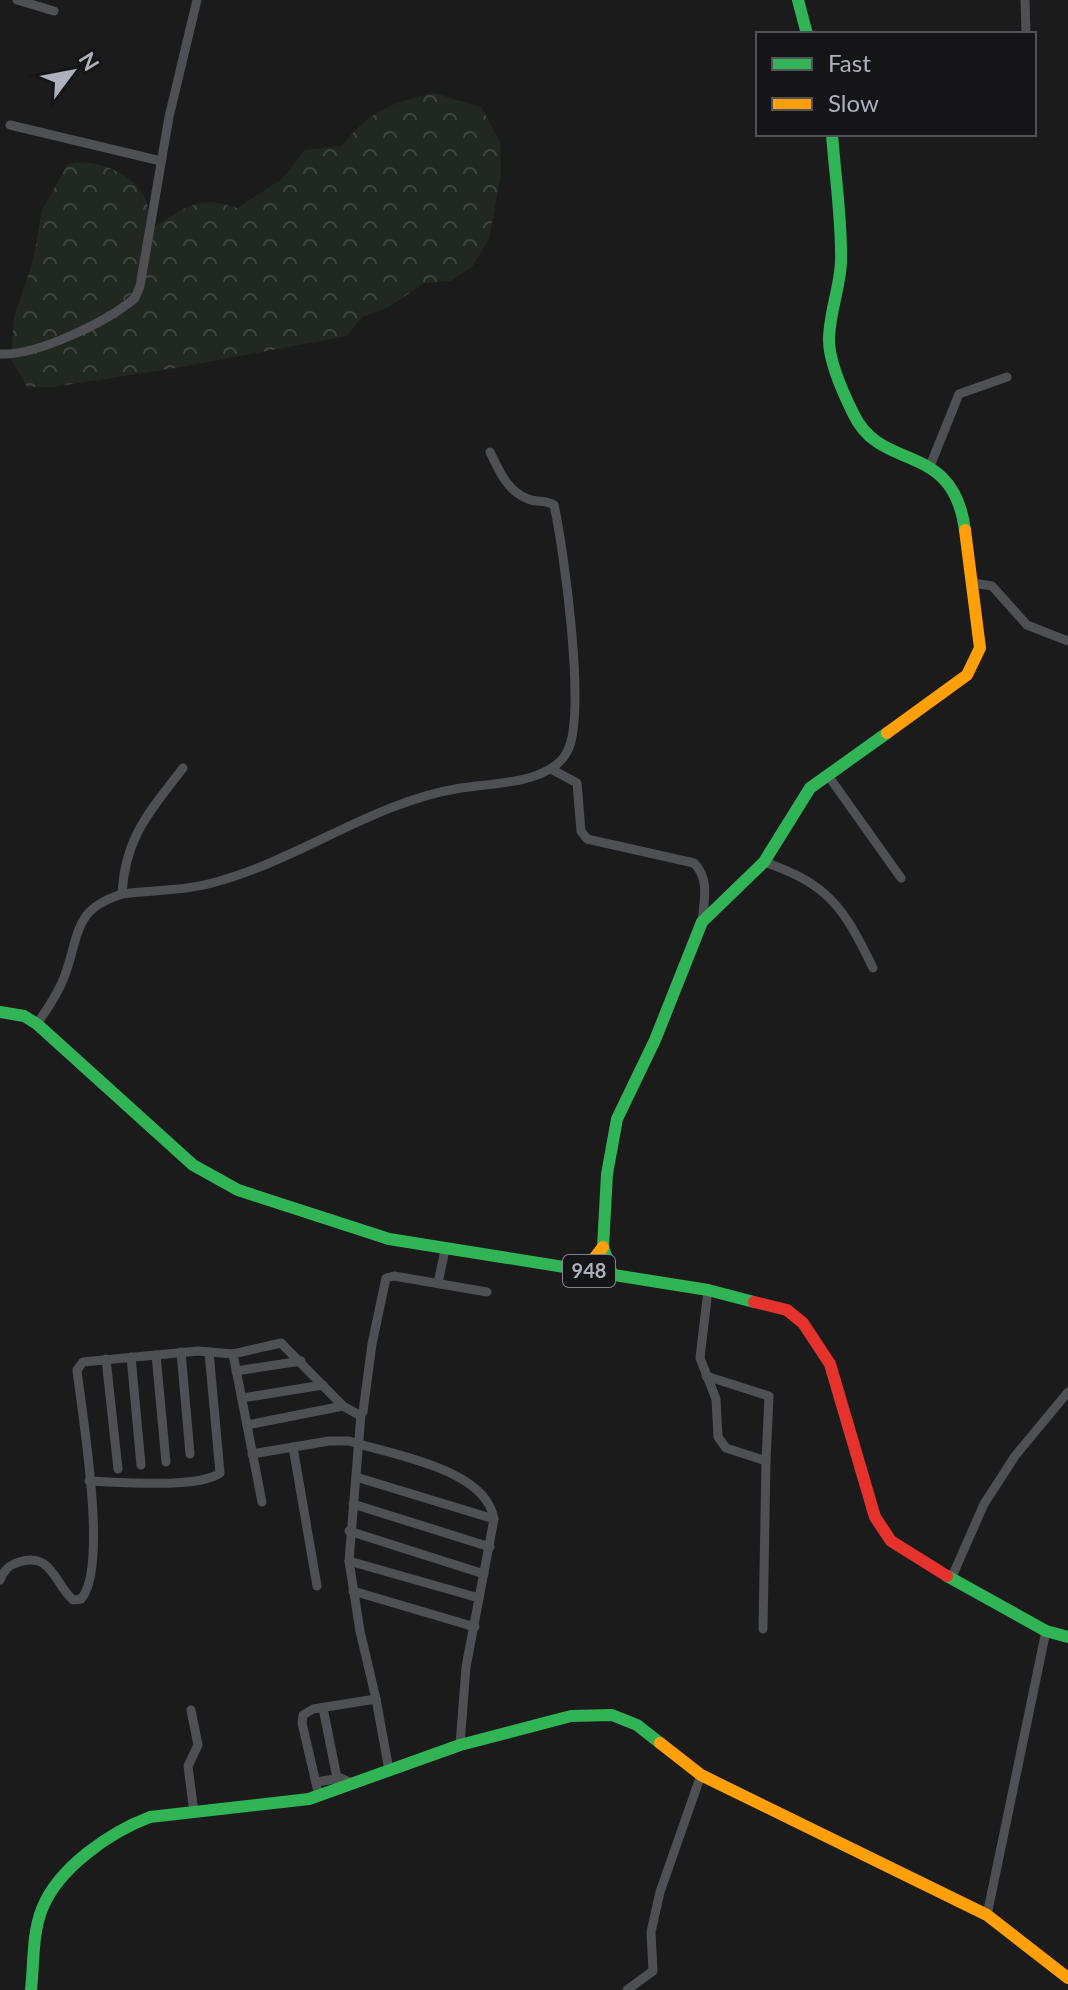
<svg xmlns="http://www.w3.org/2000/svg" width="1068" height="1990" viewBox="0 0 1068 1990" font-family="Lato,sans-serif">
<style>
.forest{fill:url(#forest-crowns)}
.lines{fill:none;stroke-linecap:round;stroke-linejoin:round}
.street{stroke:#4e5054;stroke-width:9}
.fast{stroke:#30b455;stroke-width:12}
.slow{stroke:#ff9f0a;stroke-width:12}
.jam{stroke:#e5322d;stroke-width:12}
.labels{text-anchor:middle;stroke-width:6;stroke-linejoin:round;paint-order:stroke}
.shield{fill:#151517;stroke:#7f828a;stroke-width:2}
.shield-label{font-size:20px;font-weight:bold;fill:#acb1bc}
</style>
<defs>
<pattern id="forest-crowns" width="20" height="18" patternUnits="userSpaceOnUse" patternTransform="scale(2)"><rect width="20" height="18" fill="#202821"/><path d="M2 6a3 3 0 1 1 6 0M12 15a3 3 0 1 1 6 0" fill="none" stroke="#3e453f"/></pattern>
</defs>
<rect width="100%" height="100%" fill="#1b1b1b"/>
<path class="forest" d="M434 93 481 107 500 142 501 173 489 239 472 267 450 281 425 283 387 308 362 317 347 336 176 368 53 387H27L11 359 14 317 33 261 42 210 68 164C94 158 132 172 145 198 149 206 148 220 150 229 184 210 196 193 237 208L282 179 305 150 342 146C369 111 392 102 434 93Z"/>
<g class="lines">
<g class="street">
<polyline points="17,0 54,11"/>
<polyline points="1025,0 1026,34"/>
<polyline points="10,125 161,161"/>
<path d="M0 354C36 356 107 322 135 298L140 286 169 117 197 0"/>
<polyline points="930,466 959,394 1007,377"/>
<polyline points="973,583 992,586 1027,625 1068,641"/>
<path d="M551 769 577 783 581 831 587 839 694 863C710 879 704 900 702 922"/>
<polyline points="827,774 901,878"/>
<path d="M764 862C829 884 844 908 873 968"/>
<path d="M122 894C125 837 150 811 183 768"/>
<path d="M37 1024C49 1006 61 989 67 969 80 929 76 909 122 894 151 890 184 891 212 883 300 860 372 802 461 788 492 783 550 784 567 752 587 717 564 550 554 505 545 499 538 503 528 499 507 491 499 470 490 452"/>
<polyline points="438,1283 445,1250"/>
<polyline points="708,1290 700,1358 716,1399 718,1437 726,1448 766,1461 763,1629"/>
<polyline points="181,1352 190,1454"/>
<polyline points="233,1354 262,1502"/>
<polyline points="156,1355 166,1462"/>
<polyline points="131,1357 141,1465"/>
<polyline points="106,1359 118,1469"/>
<polyline points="236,1371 301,1361"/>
<polyline points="706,1376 769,1396 766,1461"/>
<polyline points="242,1398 323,1385"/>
<polyline points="361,1414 349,1561 360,1631 376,1699"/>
<polyline points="247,1425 343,1406"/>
<polyline points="293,1447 317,1586"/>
<path d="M252 1454 329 1441H349C391 1455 486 1468 494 1519L466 1667 460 1745"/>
<polyline points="356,1477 494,1519"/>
<path d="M89 1481C118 1482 198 1489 220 1473L209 1352"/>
<polyline points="353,1504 490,1547"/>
<polyline points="349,1531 484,1574"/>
<polyline points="349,1561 479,1598"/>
<polyline points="951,1579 984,1504 1015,1456 1068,1392"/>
<path d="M0 1580C4 1570 9 1565 19 1562 52 1552 54 1583 73 1600L81 1599C109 1568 82 1415 77 1370L83 1362 198 1351 233 1354 281 1343 343 1406 359 1415 363 1412 372 1344 386 1278 394 1276 487 1292"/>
<polyline points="353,1591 475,1627"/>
<polyline points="323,1708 337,1778"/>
<polyline points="191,1710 198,1745 188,1766 194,1813"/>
<polyline points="316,1782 341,1778 353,1784"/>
<polyline points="319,1796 302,1723 303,1715 313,1709 376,1699 389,1770"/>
<polyline points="987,1915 1046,1631"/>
<polyline points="627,1990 653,1971 651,1932 660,1892 701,1775"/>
</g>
<g class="fast">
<polyline points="798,0 807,34"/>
<path d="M832 134C835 176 842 220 841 262 840 288 829 314 829 340 829 362 844 395 854 415 882 473 953 440 965 530"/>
<polyline points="0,1012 24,1016 37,1024 193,1165 238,1190 389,1239 708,1290 754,1302"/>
<polyline points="612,1274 603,1247 607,1174 617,1119 655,1040 702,922 764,862 810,788 887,733"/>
<polyline points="947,1576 1046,1631 1068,1637"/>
<path d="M31 1990C34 1964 32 1934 42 1909 58 1868 110 1832 150 1817L309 1799 460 1745 571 1716 612 1715 637 1725 660 1743"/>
</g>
<g class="slow">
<polyline points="887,733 967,675 980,648 965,530"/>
<polyline points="585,1270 603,1247"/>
<polyline points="660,1743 701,1775 987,1915 1068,1978"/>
</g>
<polyline class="jam" points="754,1302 787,1310 803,1323 830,1364 875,1517 891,1541 947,1576"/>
</g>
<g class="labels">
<rect class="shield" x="563" y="1255" width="52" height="32" rx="6"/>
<g class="shield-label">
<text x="589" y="1278">948</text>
</g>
</g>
<rect x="756" y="32" width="280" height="104" fill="#151517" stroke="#515359" stroke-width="2"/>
<rect x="772" y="58" width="40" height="12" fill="#30b455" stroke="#515359" stroke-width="2"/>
<text x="828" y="72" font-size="24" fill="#acb1bc">Fast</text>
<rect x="772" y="98" width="40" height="12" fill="#ff9f0a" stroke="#515359" stroke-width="2"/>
<text x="828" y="112" font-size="24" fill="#acb1bc">Slow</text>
<g transform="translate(72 72) rotate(58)" stroke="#151517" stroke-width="6" paint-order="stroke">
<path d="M0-6L14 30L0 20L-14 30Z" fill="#acb1bc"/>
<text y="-12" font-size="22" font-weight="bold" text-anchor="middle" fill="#acb1bc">N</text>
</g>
</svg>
